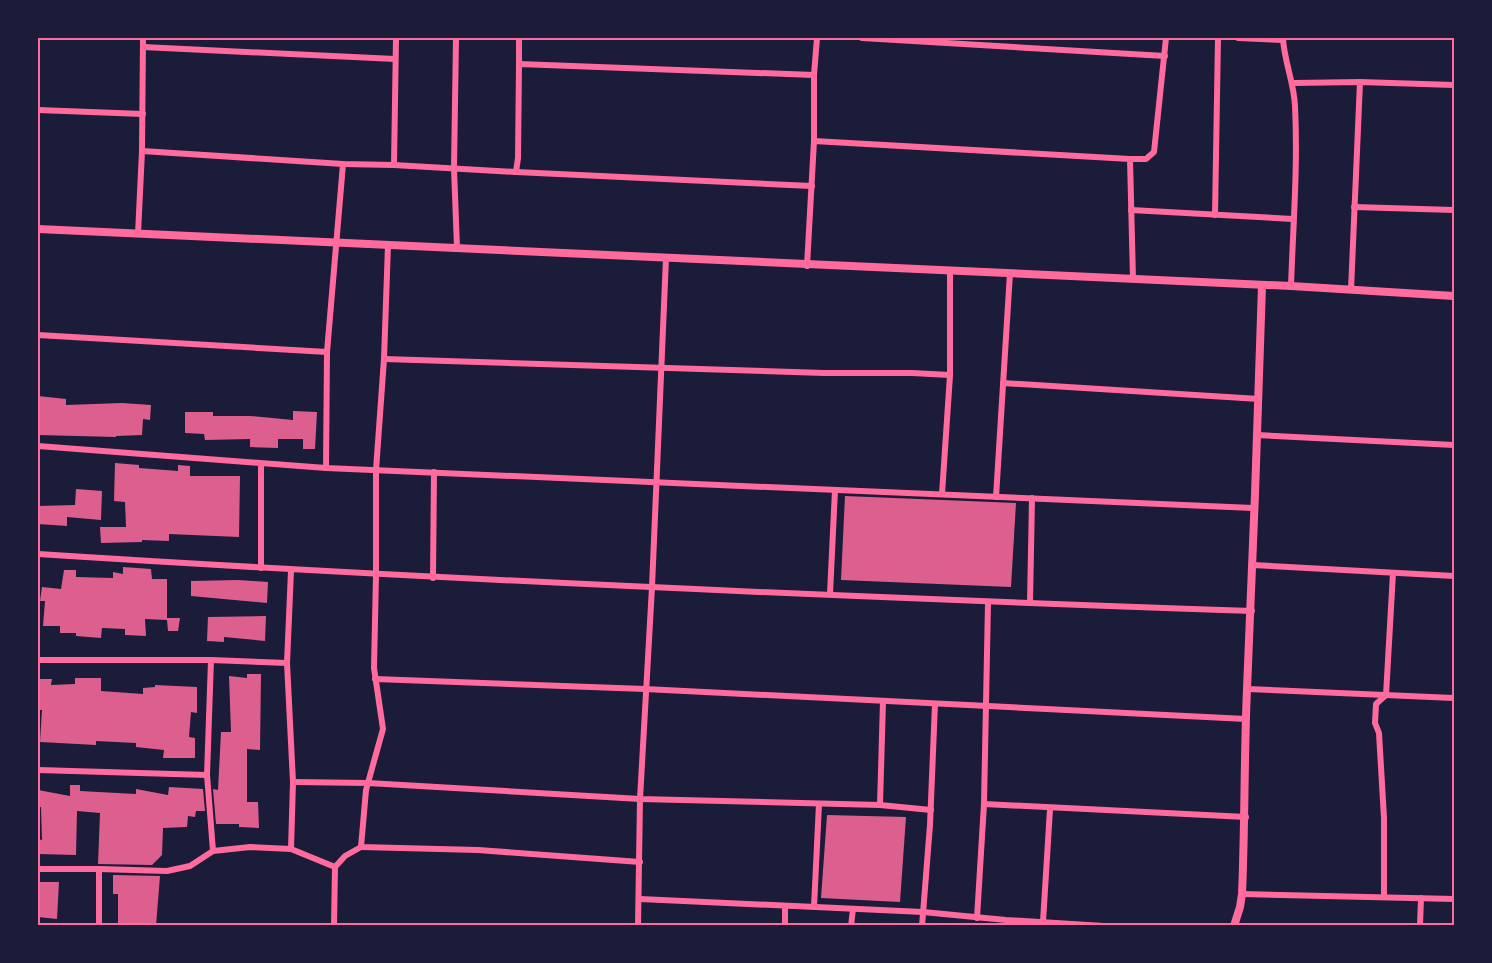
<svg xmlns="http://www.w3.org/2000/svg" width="1492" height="963" viewBox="0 0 1492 963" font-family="Poppins,sans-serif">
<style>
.building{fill:#dd5f8e}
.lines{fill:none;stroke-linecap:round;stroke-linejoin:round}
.minor{stroke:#ff6b9d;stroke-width:6}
.tertiary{stroke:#ff6b9d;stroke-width:8}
.neatline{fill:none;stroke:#ff6b9d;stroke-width:2}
</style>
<rect width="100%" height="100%" fill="#1b1b3a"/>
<g class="building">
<polygon points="38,396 66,399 66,405 122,403 151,405 150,420 143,419 142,435 116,436 116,437 38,435"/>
<polygon points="293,411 317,412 315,449 303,449 303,439 278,439 278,448 250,447 250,439 205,440 204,434 185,433 185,412 213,412 213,416 250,416 293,420"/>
<polygon points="115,463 139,465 139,468 178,471 178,465 190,466 190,476 240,476 239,537 169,534 169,541 142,540 142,542 101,543 100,527 126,527 125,502 114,501"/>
<polygon points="76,489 102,491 101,520 67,517 67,526 38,524 38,506 75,505"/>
<polygon points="845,496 1016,503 1011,587 841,580"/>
<polygon points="123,567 151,569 152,579 167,579 167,618 180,618 178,631 168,631 167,620 145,619 146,636 125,635 125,629 102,628 101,638 76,636 76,633 60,633 60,626 43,626 45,601 40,601 42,587 61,589 64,570 76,570 76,577 113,578 113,572 123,574"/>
<polygon points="238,580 268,582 267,603 191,596 191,581"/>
<polygon points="266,616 265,641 224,637 224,642 207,641 208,617"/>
<polygon points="247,674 261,674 260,750 247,749 247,802 258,802 259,828 239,827 239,824 216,824 213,789 218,790 221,732 231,732 229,676 247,678"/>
<polygon points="75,678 101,678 101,691 143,694 143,688 155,687 155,685 197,687 197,713 191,712 189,737 195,738 195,758 163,758 164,750 136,747 136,743 96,741 96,745 40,742 42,710 39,710 39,679 52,679 51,685 75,684"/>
<polygon points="70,785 80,785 80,791 136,794 136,789 168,795 169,787 203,789 205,811 196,811 195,817 188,816 187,827 163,828 162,855 152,865 98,864 100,813 77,811 76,855 38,854 38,839 42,840 41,807 38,807 38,790 70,796"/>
<polygon points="827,815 906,817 900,902 821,898"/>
<polygon points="113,875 160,876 156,926 118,926 118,894 113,894"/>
<polygon points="38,882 59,882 57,919 38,917"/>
</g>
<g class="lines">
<g class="minor">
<polyline points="456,38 454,168 457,248"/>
<polyline points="519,38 519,64"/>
<polyline points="862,38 1165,56"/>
<polyline points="1238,38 1283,40"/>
<path d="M1283 38C1284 61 1294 82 1295 106 1298 166 1293 227 1291 286"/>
<polyline points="143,47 395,59"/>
<polyline points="1293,83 1360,82 1454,85"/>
<polyline points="38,110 143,114"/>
<polyline points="814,141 1130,159 1133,279"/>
<polyline points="142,151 343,164 394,165 516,172"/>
<polyline points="1130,159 1146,159 1154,152 1166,38"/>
<polyline points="394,165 396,38"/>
<polyline points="812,186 516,172 518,158 519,64 814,75"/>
<polyline points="1354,207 1454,210"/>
<polyline points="1131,210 1293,219"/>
<polyline points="1215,215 1218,38"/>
<polyline points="138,234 142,151 143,38"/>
<polyline points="388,245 384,359 376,470 376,575 374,668 383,729 366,790 361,847 478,850 640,862"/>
<polyline points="807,266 814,141 814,75 817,38"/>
<polyline points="1351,290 1360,82"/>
<polyline points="38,335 327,352"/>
<polyline points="384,359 824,373 912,373 950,375"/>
<polyline points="1003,383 1259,399"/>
<polyline points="1257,435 1454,445"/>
<polyline points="38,446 326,468 1253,508"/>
<polyline points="261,464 261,568"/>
<polyline points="326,468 327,352 343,164"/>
<polyline points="942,494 950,375 950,271"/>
<polyline points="996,497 1010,273"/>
<path d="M38 554C442 580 847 597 1252 611"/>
<polyline points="1253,565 1454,576"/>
<polyline points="433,578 434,472"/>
<polyline points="830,594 835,490"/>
<polyline points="1030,603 1032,498"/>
<polyline points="38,660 211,660 287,663"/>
<polyline points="211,660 207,775 213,851 250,847 291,849 335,867 334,926"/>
<polyline points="375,679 645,689 1246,719"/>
<polyline points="1247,689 1454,698"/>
<polyline points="38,770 207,775"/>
<polyline points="293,782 368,783 640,799 880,805 931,810"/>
<polyline points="984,804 1246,817"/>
<polyline points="880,805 883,701"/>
<polyline points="291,849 293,782 287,663 291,571"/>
<polyline points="335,867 345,856 361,847"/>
<polyline points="38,869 99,869 167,871 190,866 213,851"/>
<polyline points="1242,894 1454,899"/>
<polyline points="1384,897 1384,818 1379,733 1375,723 1376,704 1386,695 1393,573"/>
<polyline points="640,899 923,912 1006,920 1104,926"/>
<polyline points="814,907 819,804"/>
<polyline points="977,918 984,804 988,603"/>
<polyline points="1043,922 1050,809"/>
<polyline points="99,926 99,869"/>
<polyline points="638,926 640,799 652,587 666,258"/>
<polyline points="785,926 785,906"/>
<polyline points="851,926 853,909"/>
<polyline points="922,926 930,825 935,704"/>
<polyline points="1420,926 1421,898"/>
</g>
<g class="tertiary">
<polyline points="38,229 1291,286 1454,296"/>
<path d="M1234 926 1240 907 1242 894C1245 825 1244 757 1247 689 1253 555 1258 420 1262 286"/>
</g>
</g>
<rect width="1492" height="963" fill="none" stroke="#1b1b3a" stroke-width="78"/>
<rect x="39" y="39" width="1414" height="885" class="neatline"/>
</svg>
